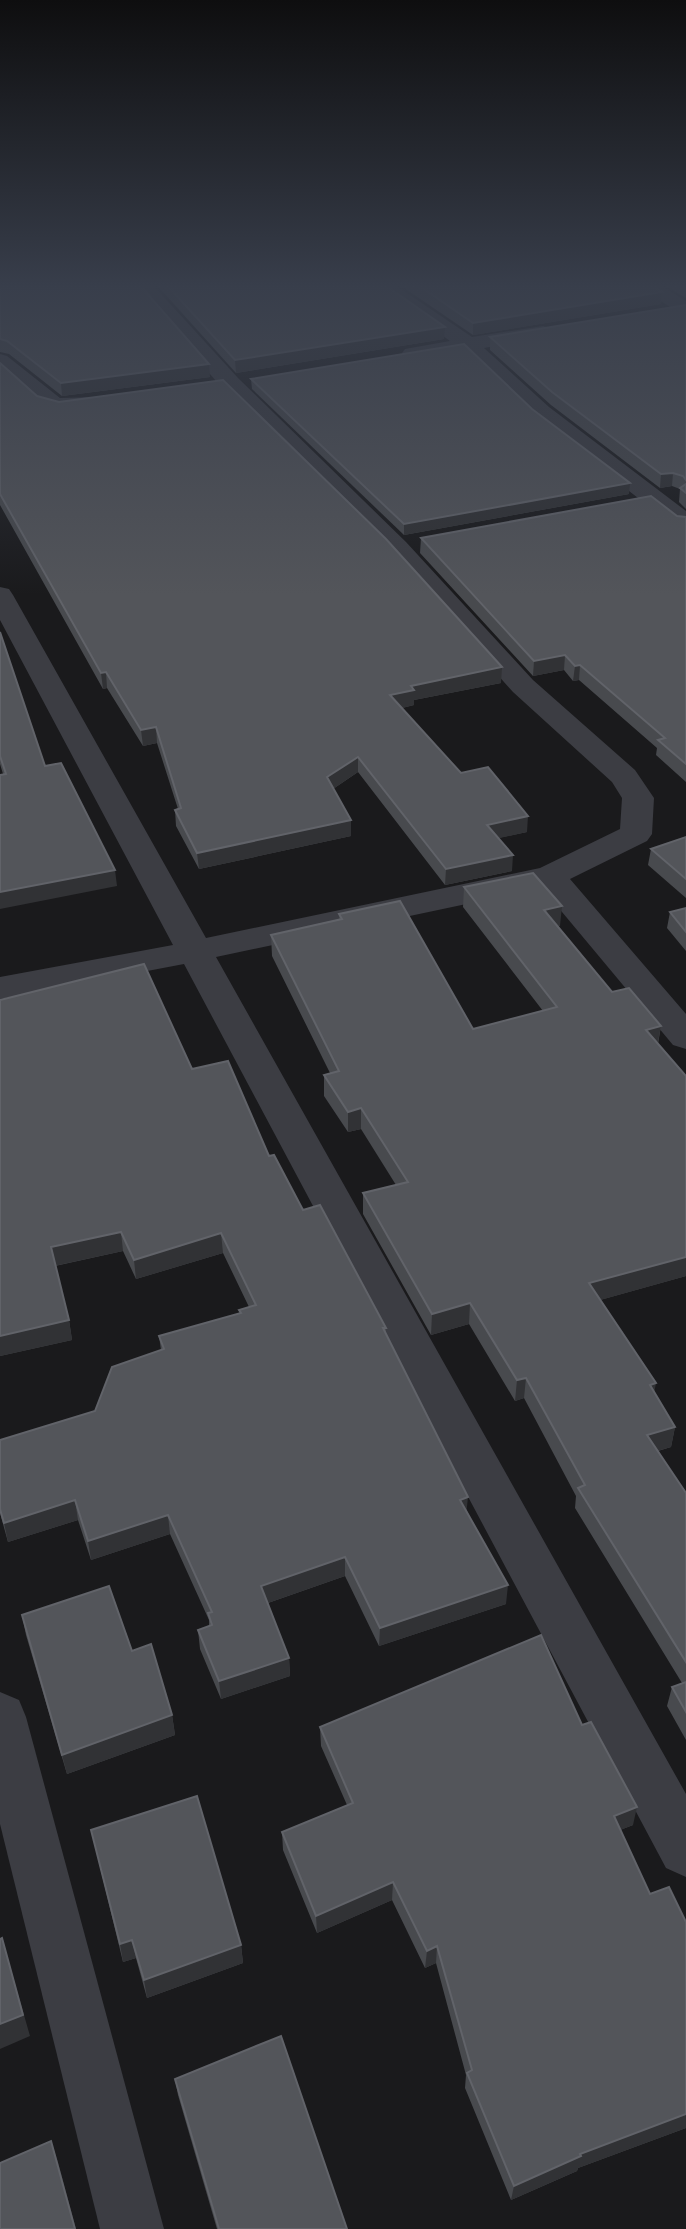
<svg xmlns="http://www.w3.org/2000/svg" width="686" height="2229" viewBox="0 0 686 2229" font-family="Jost,sans-serif">
<style>
.lines{fill:none;stroke-linecap:round;stroke-linejoin:round}
.street{fill:#3c3d43;fill-rule:evenodd}
.wall{fill:#484a4e}
.shaded-wall{fill:#313235}
.building{fill:#53555a;stroke:#616369;stroke-width:2}
</style>
<rect width="100%" height="100%" fill="#1a1a1c"/>
<g class="lines">
<g class="street">
<polygon points="132,283 151,283 238,378 406,542 533,680 635,770 654,798 652,834 647,841 570,879 686,1014 686,1049 673,1045 542,888 216,957 686,1794 686,1877 666,1868 184,964 0,999 0,977 173,945 0,620 0,587 9,589 13,595 206,938 540,868 620,829 622,798 612,782 513,692 388,552 222,388"/>
<polygon points="369,283 392,283 472,337 543,326 550,328 553,332 550,336 484,348 549,407 686,511 686,530 677,528 533,417 463,351 412,359 405,357 402,353 405,349 450,341"/>
<polygon points="634,283 657,283 686,301 686,315 679,313"/>
<path d="M0 354 7 356 60 398 101 397 104 402 101 407C85 411 63 414 47 410L0 370Z"/>
<polygon points="0,1692 19,1700 26,1717 164,2229 100,2229 0,1824"/>
</g>
</g>
<g class="wall">
<polygon points="0,283 210,377 62,396 9,354 0,352"/>
<polygon points="155,283 382,283 444,339 236,373"/>
<polygon points="397,283 649,283 662,292 661,304 473,335"/>
<polygon points="661,283 686,283 686,298"/>
<polygon points="686,305 686,509 679,502 680,489 672,486 660,488 551,405 490,350 490,337"/>
<polygon points="0,363 37,396 501,683 414,700 414,705 402,708 461,773 527,832 498,838 512,871 445,885 358,772 333,789 351,836 199,869 176,826 175,810 178,809 157,743 143,746 107,688 103,689 0,505"/>
<polygon points="251,379 629,494 404,535 252,389"/>
<polygon points="677,516 686,517 686,782 656,755 657,748 579,680 573,681 564,670 533,676 420,553 421,538"/>
<polygon points="0,632 45,766 117,886 3,774 0,764"/>
<polygon points="686,837 686,898 648,865 651,849"/>
<polygon points="464,887 560,926 558,926 612,992 661,1026 658,1044 686,1076 686,1276 600,1300 675,1427 671,1447 658,1451 686,1493 686,1740 667,1706 672,1687 682,1683 575,1508 576,1496 524,1398 515,1401 469,1324 431,1335 363,1214 363,1193 396,1185 361,1129 348,1132 324,1096 324,1075 330,1073 272,956 271,935 339,919 339,914 473,1029 543,1011 463,907"/>
<polygon points="686,908 686,951 667,928 670,912"/>
<polygon points="0,1000 192,1069 269,1156 303,1210 386,1328 386,1334 467,1511 506,1604 379,1646 345,1576 268,1603 289,1658 290,1676 221,1699 200,1649 198,1630 209,1627 209,1620 170,1534 91,1560 78,1520 8,1542 0,1513 0,1440 95,1411 161,1350 159,1336 240,1313 239,1310 249,1307 223,1253 136,1279 123,1251 55,1266 69,1320 72,1340 0,1356"/>
<polygon points="22,1615 132,1651 172,1715 175,1735 67,1774 26,1635"/>
<polygon points="582,1725 633,1825 620,1830 650,1894 686,1922 686,2128 578,2168 577,2171 511,2200 465,2088 466,2075 436,1963 425,1968 392,1900 317,1933 283,1850 282,1832 347,1805 321,1746 320,1727"/>
<polygon points="91,1830 241,1945 243,1963 147,1998 136,1958 123,1962"/>
<polygon points="175,2079 347,2229 217,2229 178,2095"/>
</g>
<g class="shaded-wall">
<polygon points="662,292 661,304 473,335 473,323"/>
<polygon points="445,327 444,339 236,373 235,360"/>
<polygon points="209,364 210,377 62,396 61,383"/>
<polygon points="673,473 672,486 660,488 661,474"/>
<polygon points="630,483 629,494 404,535 404,524"/>
<polygon points="565,655 564,670 533,676 534,661"/>
<polygon points="580,665 579,680 573,681 575,666"/>
<polygon points="502,667 501,683 414,700 414,705 390,711 390,695 411,686"/>
<polygon points="106,672 107,688 103,689 101,673"/>
<polygon points="156,727 157,743 143,746 141,730"/>
<polygon points="358,757 358,772 327,793 327,777"/>
<polygon points="528,816 527,832 486,841 487,825"/>
<polygon points="351,820 351,836 199,869 197,853"/>
<polygon points="513,855 512,871 445,885 446,869"/>
<polygon points="115,870 117,886 0,909 0,892"/>
<polygon points="562,906 560,926 542,930 544,910"/>
<polygon points="661,1026 657,1047 646,1030"/>
<polygon points="361,1108 361,1129 348,1132 348,1112"/>
<polygon points="121,1232 123,1251 54,1266 51,1247"/>
<polygon points="221,1233 223,1253 136,1279 134,1260"/>
<polygon points="686,1257 686,1276 586,1304 589,1283"/>
<polygon points="470,1303 469,1324 431,1335 432,1314"/>
<polygon points="69,1320 72,1340 0,1356 0,1336"/>
<polygon points="526,1378 524,1398 515,1401 517,1380"/>
<polygon points="656,1383 652,1404 650,1385"/>
<polygon points="675,1427 671,1447 643,1455 647,1435"/>
<polygon points="468,1497 466,1516 460,1500"/>
<polygon points="75,1500 78,1520 8,1542 4,1523"/>
<polygon points="168,1515 170,1534 91,1560 88,1541"/>
<polygon points="345,1557 345,1576 262,1605 261,1586"/>
<polygon points="508,1585 506,1604 379,1646 380,1628"/>
<polygon points="289,1658 290,1676 221,1699 219,1681"/>
<polygon points="172,1715 175,1735 67,1774 62,1755"/>
<polygon points="637,1807 633,1825 610,1834 614,1816"/>
<polygon points="393,1882 392,1900 317,1933 316,1916"/>
<polygon points="2,1938 30,2036 0,2049 0,2024"/>
<polygon points="132,1940 136,1958 123,1962 120,1944"/>
<polygon points="241,1945 243,1963 147,1998 144,1980"/>
<polygon points="437,1946 436,1963 425,1968 427,1951"/>
<polygon points="686,2114 686,2128 578,2168 577,2171 511,2200 514,2186 580,2154"/>
<polygon points="51,2141 58,2162 76,2229 75,2229"/>
</g>
<g class="building">
<polygon points="0,283 138,283 209,364 61,383 7,341 0,339"/>
<polygon points="165,283 382,283 445,327 235,360"/>
<polygon points="415,283 649,283 662,292 473,323"/>
<polygon points="686,305 686,480 683,476 673,473 661,474 552,392 490,337"/>
<polygon points="464,344 532,409 630,483 404,524 251,379"/>
<polygon points="0,363 37,396 59,402 223,380 386,539 502,667 411,686 414,690 390,695 461,773 488,767 528,816 487,825 513,855 446,869 358,757 327,777 351,820 197,853 175,810 181,808 156,727 141,730 106,672 101,673 0,494"/>
<polygon points="686,484 686,493 680,488"/>
<polygon points="651,496 677,516 686,517 686,764 658,740 665,738 580,665 575,666 565,655 534,661 421,538"/>
<polygon points="0,632 45,766 61,763 115,870 0,892 0,775 6,774 0,756"/>
<polygon points="686,837 686,879 651,849"/>
<polygon points="533,873 562,906 544,910 612,992 629,988 661,1026 646,1030 686,1076 686,1257 589,1283 656,1383 650,1385 675,1427 647,1435 686,1493 686,1662 578,1488 585,1485 526,1378 517,1380 470,1303 432,1314 363,1193 408,1182 361,1108 348,1112 324,1075 339,1071 271,935 342,919 339,914 400,901 473,1029 557,1007 464,887"/>
<polygon points="686,908 686,932 670,912"/>
<polygon points="144,964 192,1069 228,1061 269,1156 274,1155 303,1210 320,1205 386,1328 383,1328 468,1497 460,1500 508,1585 380,1628 345,1557 261,1586 289,1658 219,1681 198,1630 212,1625 208,1613 212,1612 168,1515 88,1541 75,1500 4,1523 0,1509 0,1440 95,1411 112,1367 164,1349 159,1336 241,1313 239,1310 256,1305 221,1233 134,1260 121,1232 51,1247 69,1320 0,1336 0,1000"/>
<polygon points="109,1586 132,1651 151,1644 172,1715 62,1755 22,1615"/>
<polygon points="541,1635 582,1725 591,1722 637,1807 614,1816 650,1894 669,1887 686,1922 686,2114 580,2154 581,2156 514,2186 467,2073 472,2070 437,1946 427,1951 393,1882 316,1916 282,1832 353,1803 320,1727"/>
<polygon points="686,1682 686,1712 672,1687"/>
<polygon points="197,1796 241,1945 144,1980 132,1940 120,1944 91,1830"/>
<polygon points="2,1938 23,2015 0,2024 0,1939"/>
<polygon points="281,2036 347,2229 219,2229 175,2079"/>
<polygon points="51,2141 75,2229 0,2229 0,2163"/>
</g>
<linearGradient id="sky" x2="0" y2="1"><stop stop-color="#0e0e0f"/><stop offset="0.48" stop-color="#383e4b"/><stop offset="1" stop-color="#383e4b" stop-opacity="0"/></linearGradient>
<rect width="686" height="595" fill="url(#sky)"/>
</svg>
